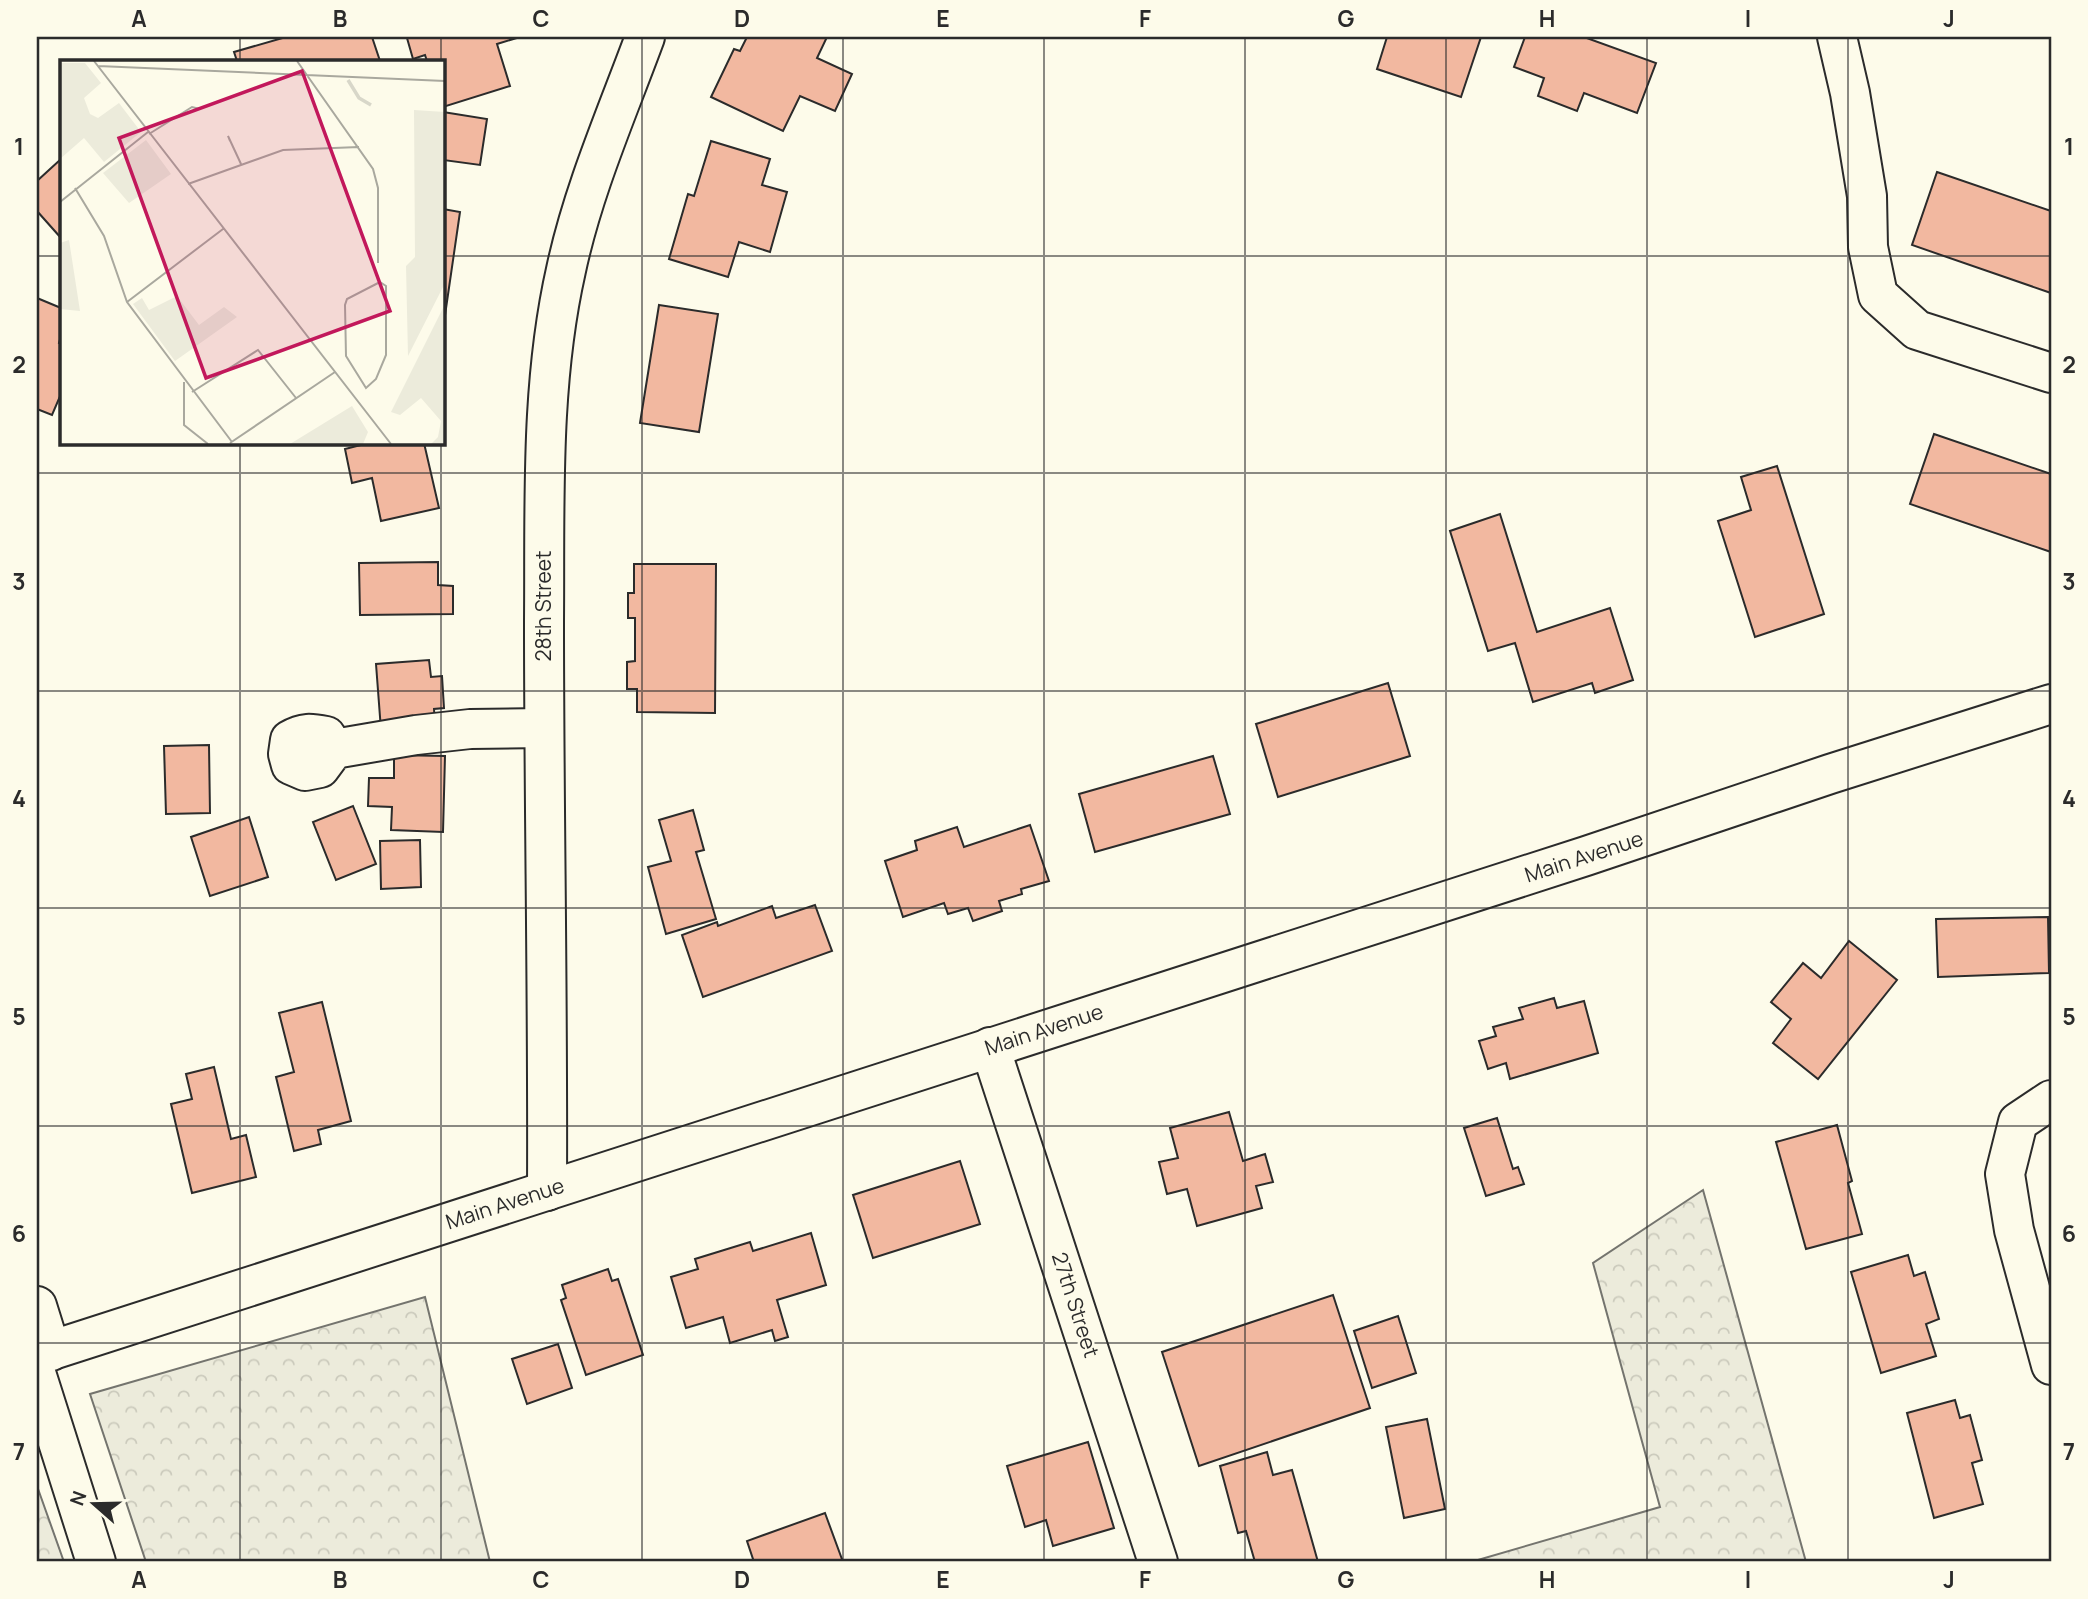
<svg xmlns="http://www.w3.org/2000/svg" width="2088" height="1599" viewBox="0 0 2088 1599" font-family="Manrope,sans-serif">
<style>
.forest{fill:url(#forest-crowns);stroke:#74746e;stroke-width:2}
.building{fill:#f2b8a0;stroke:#2b2b2b;stroke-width:2}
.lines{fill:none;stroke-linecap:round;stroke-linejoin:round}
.minor-casing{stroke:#2b2b2b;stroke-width:42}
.major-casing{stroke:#2b2b2b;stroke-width:42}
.minor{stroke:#fdfbea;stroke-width:38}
.major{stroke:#fdfbea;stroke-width:38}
.grid{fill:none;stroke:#2b2b2b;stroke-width:2;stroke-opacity:0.55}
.labels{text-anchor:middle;stroke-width:5;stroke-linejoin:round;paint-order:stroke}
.street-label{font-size:21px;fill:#2b2b2b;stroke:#fdfbea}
.inset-river{fill:none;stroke:#d8d7c9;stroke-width:3.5}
.inset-road{fill:none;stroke:#a9a89e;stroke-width:2}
.view{fill:#c2185b;fill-opacity:0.15;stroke:#c2185b;stroke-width:3.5}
.inset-edge{fill:none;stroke:#2b2b2b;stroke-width:3.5}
.neatline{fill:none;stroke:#2b2b2b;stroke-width:2.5}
.grid-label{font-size:23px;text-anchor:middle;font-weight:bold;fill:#2b2b2b}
</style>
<defs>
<pattern id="forest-crowns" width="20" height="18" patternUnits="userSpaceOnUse" patternTransform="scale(1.75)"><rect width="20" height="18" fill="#ecebdb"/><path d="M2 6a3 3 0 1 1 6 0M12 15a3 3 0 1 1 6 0" fill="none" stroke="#cbcabc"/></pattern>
</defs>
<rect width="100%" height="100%" fill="#fdfbea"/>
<g class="forest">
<polygon points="1703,1190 1806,1562 1471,1562 1660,1507 1593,1263"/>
<polygon points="425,1297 490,1562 146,1562 90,1394"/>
<polygon points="37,1486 64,1562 37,1562"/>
</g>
<g class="building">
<polygon points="286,37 372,37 380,61 237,61 234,52"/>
<polygon points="413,37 520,37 497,44 510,86 443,107 443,61 427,61 425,55 413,59 407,38"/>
<polygon points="747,37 827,37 817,58 852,74 835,111 800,96 783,131 711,97 734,49 740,51"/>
<polygon points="1387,37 1481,37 1461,97 1377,69"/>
<polygon points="1525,37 1584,37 1656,63 1637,113 1584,93 1577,111 1538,96 1544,78 1514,67"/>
<polygon points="443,112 487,119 480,165 443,160"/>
<polygon points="711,141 770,159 762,185 787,192 770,252 739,242 728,277 669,259 688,194 694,196"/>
<polygon points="61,159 61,238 37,211 37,181"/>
<polygon points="1937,172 2051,211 2051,293 1912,245"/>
<polygon points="443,209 460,212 443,329"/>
<polygon points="37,298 61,308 61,336 59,343 61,344 61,394 52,415 37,409"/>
<polygon points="659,305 718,314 699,432 640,423"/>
<polygon points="1934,434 2051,474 2051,552 1910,504"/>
<polygon points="361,443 424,443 439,508 381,521 372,478 352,483 345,449 361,445"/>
<polygon points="1777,466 1824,614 1755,637 1718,521 1751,510 1741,477"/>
<polygon points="1500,514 1537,632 1610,608 1633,680 1595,693 1592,683 1533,702 1515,643 1488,651 1450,531"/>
<polygon points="438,562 438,585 453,586 453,614 360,615 359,563"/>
<polygon points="634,564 716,564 715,713 637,712 637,689 627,689 627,662 635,661 635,618 628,618 628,593 634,593"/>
<polygon points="429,660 431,677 442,676 444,708 434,709 435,726 381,730 376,664"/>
<polygon points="1388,683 1410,756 1278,797 1256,724"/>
<polygon points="209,745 210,813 166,814 164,746"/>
<polygon points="394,755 445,756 443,832 391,830 392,807 368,806 369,778 394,778"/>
<polygon points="1213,756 1230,814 1095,852 1079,794"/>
<polygon points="353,806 376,864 336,880 313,822"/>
<polygon points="693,810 704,850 696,852 716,919 666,934 648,867 671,861 659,820"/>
<polygon points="249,817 268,877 210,896 191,837"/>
<polygon points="1030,825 1049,881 1021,889 1022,894 999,901 1002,911 973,921 968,908 948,914 944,903 903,917 885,861 917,850 915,841 957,827 964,847"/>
<polygon points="420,840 421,887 381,889 380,841"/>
<polygon points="815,905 832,951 703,997 682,935 717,922 718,926 772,906 776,918"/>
<polygon points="2048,917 2049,973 1938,977 1936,919"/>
<polygon points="1849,941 1897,980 1818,1079 1773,1043 1791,1019 1771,1002 1803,963 1821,978"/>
<polygon points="1554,998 1557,1008 1584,1001 1598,1053 1510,1079 1506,1063 1488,1069 1479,1041 1496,1036 1493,1027 1523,1019 1519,1008"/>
<polygon points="322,1002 351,1121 318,1130 321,1144 294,1151 276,1077 294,1072 279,1013"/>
<polygon points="214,1067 231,1139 246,1135 256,1177 192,1193 171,1104 192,1099 186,1074"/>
<polygon points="1229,1112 1243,1161 1265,1154 1273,1182 1256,1186 1262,1208 1197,1226 1187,1189 1167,1194 1159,1162 1178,1158 1170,1128"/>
<polygon points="1497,1118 1513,1169 1518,1167 1524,1184 1486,1196 1464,1128"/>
<polygon points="1837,1125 1852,1181 1848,1183 1862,1234 1806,1249 1776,1142"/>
<polygon points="960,1161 980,1224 873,1258 853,1195"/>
<polygon points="811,1233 826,1285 777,1300 788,1337 775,1341 772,1330 730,1343 723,1317 686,1328 671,1277 698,1269 695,1259 750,1242 753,1251"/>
<polygon points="1908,1255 1914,1276 1925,1272 1939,1319 1926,1324 1936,1356 1881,1373 1851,1272"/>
<polygon points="608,1269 612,1281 618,1279 643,1355 586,1375 561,1300 566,1298 562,1285"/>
<polygon points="1333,1295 1370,1408 1199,1466 1162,1352"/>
<polygon points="1398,1316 1416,1373 1372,1388 1354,1331"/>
<polygon points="558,1344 572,1388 527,1404 512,1359"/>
<polygon points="1955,1400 1960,1418 1970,1415 1982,1460 1972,1463 1983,1504 1934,1518 1907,1413"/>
<polygon points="1427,1419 1445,1509 1404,1518 1386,1427"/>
<polygon points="1088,1442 1114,1528 1053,1546 1046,1520 1025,1527 1007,1466"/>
<polygon points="1267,1452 1273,1475 1292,1470 1318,1562 1255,1562 1246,1531 1238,1533 1220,1466"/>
<polygon points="825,1513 843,1562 754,1562 747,1541"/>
</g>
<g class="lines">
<defs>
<g id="minor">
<polyline points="1837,37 1850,93 1867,196 1868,247 1878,295 1917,330 2051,373"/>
<path d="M334 749 326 736C311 733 303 732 290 740L288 754 291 765 305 771 320 768 334 749 416 735 470 729 544 728"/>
<polyline points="990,1047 1158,1562"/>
<polyline points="2051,1100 2018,1122 2005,1174 2014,1230 2051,1365"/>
<path d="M547 1191C548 1001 544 811 544 621 545 504 540 385 566 270 583 190 617 113 645 37"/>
<polyline points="37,1306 51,1351"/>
<polyline points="37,1376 96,1562"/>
</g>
<polyline id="major" points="37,1355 1586,856 1830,774 2051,704"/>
</defs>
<use href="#minor" class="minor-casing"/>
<use href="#major" class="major-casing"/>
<use href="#minor" class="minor"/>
<use href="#major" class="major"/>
</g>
<path class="grid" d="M240 37V61M441 37V61M642 37V1562M843 37V1562M1044 37V1562M1245 37V1562M1446 37V1562M1647 37V1562M1848 37V1562M37 256H61M443 256H2051M240 443V1562M441 443V1562M37 473H2051M37 691H2051M37 908H2051M37 1126H2051M37 1343H2051"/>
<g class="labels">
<g class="street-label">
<text transform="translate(544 606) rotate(-90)" y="7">28th Street</text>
<text transform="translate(1584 857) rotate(-18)" y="7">Main Avenue</text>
<text transform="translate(1044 1030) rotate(-18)" y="7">Main Avenue</text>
<text transform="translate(505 1204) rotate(-18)" y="7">Main Avenue</text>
<text transform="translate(1075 1305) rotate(72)" y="7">27th Street</text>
</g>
</g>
<g transform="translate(60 60)">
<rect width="385" height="385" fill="#fdfbea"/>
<path d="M0 3H25L41 23 24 38 30 54 38 58 59 43 81 72 44 102 24 78 0 99ZM354 50 385 52V223L348 296 346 206 355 197ZM86 80 111 114 69 143 43 113ZM9 180 20 251 0 249V183ZM117 236 139 265 164 247 177 257 115 301 73 244 82 238 89 250ZM385 244V384H371L378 377 381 361 361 338 340 355 331 352ZM292 346 308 372 303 384H230Z" fill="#ecebdb"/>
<path class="inset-river" d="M288 20 299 38 311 45"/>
<path class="inset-road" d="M34 1 331 384M237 1 313 109 318 128V203M38 6 385 21M89 74 132 47 140 49M170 81 168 76 181 104M128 124 223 90 299 87M15 128 44 176 67 242 172 382M0 142 88 72M320 222 326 226V295L316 319 306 328 286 296 285 245 287 239ZM67 242 163 169M124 322V365L148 384M132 332 198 290 236 338M170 383 275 312"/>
<path class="view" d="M242 11 330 251 146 318 59 78Z"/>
<rect width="385" height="385" class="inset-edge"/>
</g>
<rect width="2088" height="1599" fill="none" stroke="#fdfbea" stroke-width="77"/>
<g transform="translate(94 1504) rotate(290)" stroke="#fdfbea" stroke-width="5" paint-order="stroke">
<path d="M0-5L12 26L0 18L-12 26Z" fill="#2b2b2b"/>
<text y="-10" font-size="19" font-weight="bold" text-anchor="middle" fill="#2b2b2b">N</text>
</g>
<rect x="38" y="38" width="2012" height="1522" class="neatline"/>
<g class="grid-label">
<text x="139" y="27">A</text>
<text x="340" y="27">B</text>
<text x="541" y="27">C</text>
<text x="742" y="27">D</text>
<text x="943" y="27">E</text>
<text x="1145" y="27">F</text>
<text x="1346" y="27">G</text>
<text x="1547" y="27">H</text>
<text x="1748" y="27">I</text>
<text x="1949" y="27">J</text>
<text x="19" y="155">1</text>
<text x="2069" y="155">1</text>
<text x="19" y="373">2</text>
<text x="2069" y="373">2</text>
<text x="19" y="590">3</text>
<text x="2069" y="590">3</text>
<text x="19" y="807">4</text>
<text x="2069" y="807">4</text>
<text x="19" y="1025">5</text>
<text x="2069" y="1025">5</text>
<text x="19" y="1242">6</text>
<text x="2069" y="1242">6</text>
<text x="19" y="1460">7</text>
<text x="2069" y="1460">7</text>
<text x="139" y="1588">A</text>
<text x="340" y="1588">B</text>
<text x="541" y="1588">C</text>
<text x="742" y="1588">D</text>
<text x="943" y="1588">E</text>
<text x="1145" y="1588">F</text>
<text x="1346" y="1588">G</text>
<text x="1547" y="1588">H</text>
<text x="1748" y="1588">I</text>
<text x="1949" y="1588">J</text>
</g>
</svg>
